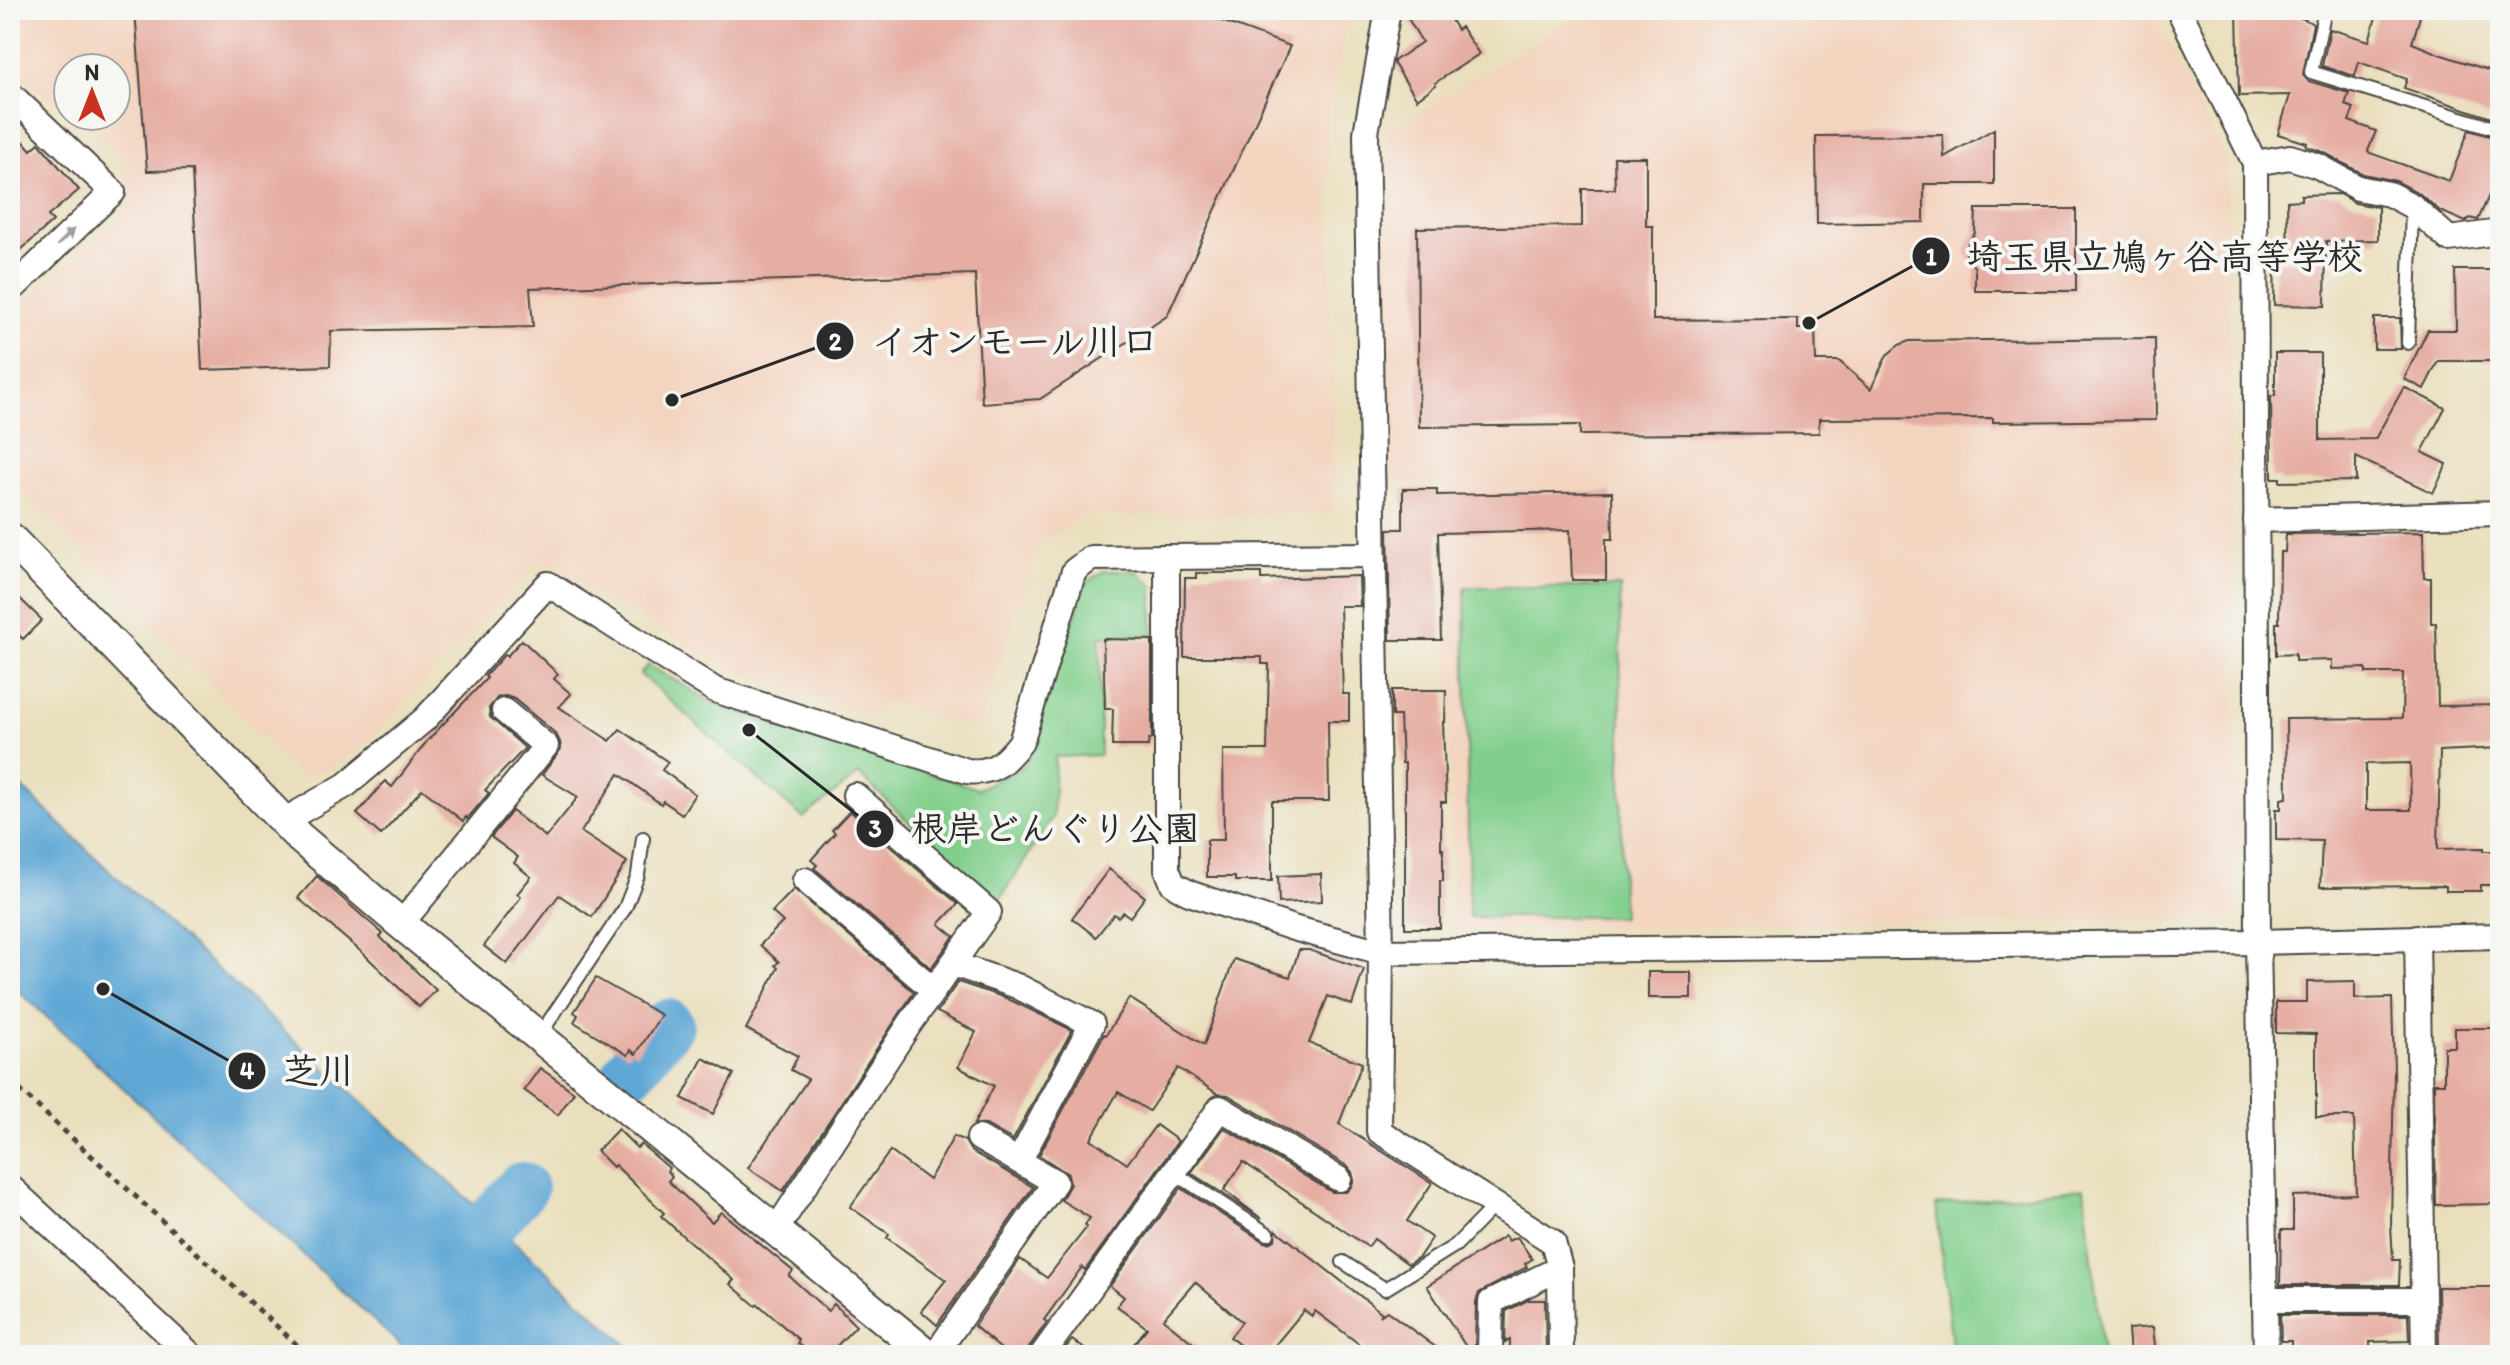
<svg xmlns="http://www.w3.org/2000/svg" width="2510" height="1365" viewBox="0 0 2510 1365" font-family="Itim,'Klee One',sans-serif">
<style>
.built{fill:#f3d4bf}
.green{fill:#82cf8d;stroke:#567d5c;stroke-width:2}
.water{fill:#5ea7d5;stroke:#446980;stroke-width:2}
.lines{fill:none;stroke-linecap:round;stroke-linejoin:round}
.river{stroke:#5ea7d5;stroke-width:52}
.building{fill:#e6ada3;fill-rule:evenodd}
.service-casing{stroke:#484641;stroke-width:16}
.minor-casing{stroke:#484641;stroke-width:28}
.tertiary-casing{stroke:#484641;stroke-width:34}
.path{stroke:#484641;stroke-width:5;stroke-dasharray:6 6;stroke-linecap:butt}
.service{stroke:#fff;stroke-width:12}
.minor{stroke:#fff;stroke-width:24}
.tertiary{stroke:#fff;stroke-width:30}
.oneway{fill:#a0a0a0}
.leader{fill:none;stroke:#2b2b2b;stroke-width:3}
.callout-dot{fill:#2b2b2b;stroke:#f6f6f2;stroke-width:3}
.mark-label{font-size:24px;text-anchor:middle;font-weight:bold;fill:#fff}
.callout-label{font-size:36px;text-anchor:middle;font-weight:bold;fill:#2b2b2b;stroke:#f6f6f2;stroke-width:8;stroke-linejoin:round;paint-order:stroke}
</style>
<rect width="100%" height="100%" fill="#f6f6f2"/>
<filter id="ink" filterUnits="userSpaceOnUse"><feTurbulence type="fractalNoise" baseFrequency=".0125" numOctaves="2"/><feDisplacementMap in="SourceGraphic" scale="16" xChannelSelector="R" yChannelSelector="G"/><feConvolveMatrix kernelMatrix="1 2 1 2 8 2 1 2 1" color-interpolation-filters="sRGB"/></filter>
<filter id="wash" filterUnits="userSpaceOnUse"><feTurbulence type="fractalNoise" baseFrequency=".006" numOctaves="4" result="noise"/><feDisplacementMap in="SourceGraphic" scale="32" xChannelSelector="R" yChannelSelector="G"/><feGaussianBlur stdDeviation="1.8" result="paint"/><feColorMatrix in="noise" values="0 0 0 0 0 0 0 0 0 0 0 0 0 0 0 0 0 1.4 0 .05"/><feComposite in="paint" operator="in"/></filter>
<g filter="url(#wash)">
<rect width="100%" height="100%" fill="#eadfbd"/>
<g class="built">
<polygon points="10,10 1349,10 1327,120 1335,505 1331,513 1080,516 1038,546 981,722 965,727 885,700 877,716 734,670 539,560 367,743 327,770 300,775 10,478 10,322 128,209 125,158 72,116 116,116 116,68 68,68 68,113 27,82 10,64"/>
<polygon points="1586,10 2152,10 2227,163 2238,910 2228,919 1453,929 1445,484 1388,482 1387,132"/>
</g>
<g class="green">
<polygon points="1103,571 1136,571 1153,585 1153,636 1100,636 1100,755 1055,757 1053,816 996,906 859,774 803,818 640,674 648,665 716,704 978,789 1025,765 1085,584"/>
<polygon points="1465,587 1620,587 1622,917 1469,917"/>
<polygon points="2084,1188 2103,1355 1953,1355 1936,1205"/>
</g>
<polygon class="water" points="10,776 101,863 638,1355 411,1355 10,983"/>
<g class="lines">
<g class="river">
<polyline points="629,1071 668,1025"/>
<polyline points="444,1274 522,1188"/>
</g>
</g>
<g id="blocks">
<g class="building">
<polygon points="135,10 1192,10 1290,46 1167,316 1040,399 982,403 975,274 530,288 533,327 331,331 330,366 202,370 192,170 147,171"/>
<polygon points="1403,10 1445,10 1457,30 1461,27 1479,54 1435,83 1436,85 1417,99 1394,64 1394,61 1422,42"/>
<polygon points="2237,10 2268,10 2304,19 2313,24 2303,75 2308,81 2349,93 2345,105 2354,108 2349,121 2376,131 2368,151 2370,153 2449,181 2469,130 2500,139 2500,171 2478,220 2470,218 2466,222 2440,211 2419,193 2396,181 2363,174 2325,153 2306,146 2307,143 2278,134 2290,95 2239,96"/>
<polygon points="2378,10 2422,10 2412,43 2439,54 2491,71 2498,53 2500,53 2500,121 2404,88 2407,79 2359,62 2355,76 2322,66 2330,29 2369,41"/>
<polygon points="10,126 31,150 39,143 79,190 48,216 53,221 10,260"/>
<polygon points="1994,129 1994,184 1924,184 1924,222 1817,224 1816,136 1943,135 1944,157"/>
<polygon points="1614,157 1646,157 1646,226 1653,226 1653,320 1798,319 1798,329 1815,329 1816,361 1839,361 1871,389 1887,355 1899,345 1909,341 2155,338 2156,420 1993,422 1993,418 1819,419 1819,433 1580,435 1580,425 1419,427 1417,228 1582,226 1582,189 1615,189"/>
<polygon points="2339,194 2355,203 2378,207 2378,240 2326,241 2325,306 2274,305 2275,262 2288,262 2287,201 2301,200 2301,195"/>
<polygon points="1976,209 2076,209 2076,291 1975,291 1975,269 1965,251 1970,239 1975,233"/>
<polygon points="2455,270 2500,270 2500,361 2438,361 2424,389 2404,379 2428,330 2456,330"/>
<polygon points="2374,318 2400,318 2401,349 2374,349"/>
<polygon points="2275,353 2320,353 2320,440 2375,439 2404,387 2445,408 2422,452 2447,464 2433,493 2356,457 2356,481 2280,482 2280,478 2272,478 2271,396 2275,396"/>
<polygon points="1403,489 1437,489 1437,495 1612,492 1613,539 1606,539 1606,580 1572,580 1570,530 1438,533 1441,640 1390,640 1388,529 1403,529"/>
<path d="M2423 532 2424 578H2431V623H2436L2438 706 2498 705V712H2500V748L2440 751 2438 849 2484 848V851H2500V885H2481V891H2446V886L2320 887 2322 841 2276 840V809H2281V799L2287 798 2286 719 2402 718 2403 673H2366V668L2332 669V660L2295 661V654L2276 655V623H2279L2280 552H2285L2286 534ZM2410 763 2411 810H2366V764Z"/>
<polygon points="1196,573 1261,573 1261,579 1359,576 1360,606 1340,606 1343,694 1349,694 1349,721 1328,721 1329,801 1272,801 1272,881 1235,881 1235,877 1207,877 1207,840 1224,840 1223,750 1267,750 1269,664 1262,664 1262,657 1184,657 1185,578 1196,578"/>
<polygon points="10,589 42,620 23,639 10,627"/>
<polygon points="1103,639 1152,640 1152,739 1149,739 1148,746 1112,746 1113,709 1105,709"/>
<polygon points="522,640 558,674 554,679 571,694 559,707 610,741 620,729 668,762 662,770 695,794 682,814 663,801 661,804 619,774 581,832 627,862 592,917 559,895 507,964 484,946 521,897 517,894 531,877 514,863 518,857 491,837 512,811 546,837 578,797 542,775 561,749 560,742 556,734 514,699 506,696 498,697 489,708 490,717 525,748 485,790 489,793 467,819 466,817 463,821 422,789 381,835 357,814 385,781 392,787 428,740 487,678 485,676 505,654 507,656"/>
<polygon points="1392,690 1446,690 1445,722 1443,722 1446,802 1441,802 1441,849 1443,849 1443,881 1440,881 1440,928 1405,928 1405,763 1402,763 1400,716 1392,716"/>
<polygon points="850,811 958,904 939,924 954,936 931,968 814,868 817,865 811,860 835,833 832,830"/>
<polygon points="1109,869 1145,897 1130,917 1123,912 1118,917 1114,914 1096,937 1072,918"/>
<polygon points="1321,874 1322,901 1279,903 1278,876"/>
<polygon points="317,876 383,934 380,937 436,990 419,1007 365,955 298,898"/>
<polygon points="794,889 914,992 783,1191 748,1168 808,1079 791,1070 798,1056 746,1029 778,968 775,965 779,962 760,945 783,922 772,912"/>
<polygon points="1299,950 1309,950 1364,969 1352,1005 1328,996 1309,1043 1362,1063 1339,1124 1432,1183 1407,1221 1432,1238 1419,1257 1408,1264 1374,1239 1368,1247 1243,1162 1224,1190 1262,1219 1191,1173 1224,1128 1332,1192 1346,1192 1351,1187 1354,1180 1352,1172 1347,1166 1228,1095 1218,1094 1178,1068 1149,1111 1118,1092 1091,1139 1127,1164 1156,1125 1178,1141 1085,1270 1082,1267 1044,1320 1047,1322 1030,1346 1027,1355 1008,1355 974,1326 1020,1259 1047,1278 1087,1227 1085,1225 1090,1218 1061,1200 1070,1184 1068,1174 1039,1155 1104,1034 1106,1035 1129,998 1204,1045 1234,959 1290,977"/>
<rect x="1648" y="972" width="43" height="26"/>
<polygon points="596,978 661,1015 636,1054 631,1050 628,1055 574,1022 578,1015 574,1012"/>
<polygon points="2355,981 2355,999 2392,998 2394,1071 2391,1225 2393,1260 2400,1260 2399,1285 2280,1285 2281,1230 2293,1230 2293,1196 2356,1194 2354,1117 2316,1117 2316,1034 2276,1033 2276,1002 2307,1002 2307,982"/>
<polygon points="958,982 1006,998 1072,1030 1013,1140 986,1125 974,1124 994,1086 958,1067 976,1032 937,1012"/>
<polygon points="2455,1028 2500,1028 2500,1204 2436,1205 2434,1083 2444,1083 2444,1047 2455,1047"/>
<polygon points="703,1058 734,1074 713,1114 682,1098"/>
<polygon points="540,1068 574,1092 558,1115 524,1090"/>
<polygon points="618,1129 637,1148 641,1144 669,1168 667,1171 672,1176 668,1181 712,1222 721,1212 793,1271 789,1276 828,1311 834,1304 856,1326 828,1355 810,1355 797,1343 799,1340 758,1304 756,1306 730,1284 734,1280 683,1236 661,1216 664,1213 615,1165 613,1167 597,1151"/>
<polygon points="954,1136 965,1141 971,1151 1033,1187 937,1325 921,1311 946,1280 887,1238 889,1234 850,1207 890,1151 929,1180"/>
<polygon points="1181,1188 1264,1242 1268,1243 1275,1240 1276,1230 1382,1313 1380,1316 1387,1311 1446,1355 1374,1355 1315,1311 1312,1316 1304,1310 1267,1355 1251,1355 1230,1337 1242,1322 1195,1282 1163,1319 1208,1355 1125,1355 1147,1328 1117,1306 1124,1297 1110,1286"/>
<polygon points="1505,1236 1508,1241 1517,1237 1532,1259 1525,1264 1527,1267 1479,1293 1476,1302 1475,1351 1470,1353 1427,1286"/>
<polygon points="2438,1287 2500,1287 2500,1347 2485,1347 2485,1355 2439,1355"/>
<polygon points="1528,1300 1545,1300 1546,1355 1510,1355 1510,1340 1505,1342 1506,1311"/>
<polygon points="2280,1315 2408,1315 2409,1341 2370,1342 2370,1355 2291,1355 2291,1341 2281,1341"/>
<polygon points="2153,1327 2156,1355 2130,1355 2128,1329"/>
<polygon points="1072,1340 1093,1355 1060,1355"/>
</g>
</g>
</g>
<g filter="url(#ink)">
<use href="#blocks" fill-opacity="0" stroke="#484641" stroke-width="2"/>
<g class="lines">
<defs>
<g id="service">
<polyline points="2325,10 2311,72 2500,130"/>
<polyline points="2408,343 2412,206"/>
<polyline points="539,1036 625,908 638,875 643,838"/>
<polyline points="1173,1172 1268,1234"/>
<polyline points="1343,1262 1385,1289 1456,1245 1495,1205"/>
</g>
<g id="minor">
<polyline points="1388,10 1366,133 1381,952 1379,1131 1553,1242 1560,1268 1561,1355"/>
<polyline points="2179,10 2255,163 2258,942 2266,1355"/>
<polyline points="10,94 113,192 10,291"/>
<polyline points="2255,163 2290,157 2318,166 2358,188 2389,194 2412,206 2449,239 2500,232"/>
<polyline points="2256,520 2500,513"/>
<polyline points="1373,555 1167,557 1167,869 1173,884 1189,893 1293,928 1381,952 2258,942 2500,936"/>
<path d="M282 822 346 785 425 719 548 584 715 690 967 771C994 774 1005 762 1021 742L1074 571 1091 558 1167 557"/>
<polyline points="805,880 934,990"/>
<polyline points="401,924 546,746 504,711"/>
<polyline points="2417,937 2424,1355"/>
<polyline points="953,964 1017,986 1092,1024 1019,1161"/>
<polyline points="10,1187 191,1355"/>
<polyline points="776,1230 909,1025 989,912 855,795"/>
<polyline points="2265,1300 2422,1300"/>
<polyline points="935,1355 1055,1182 979,1138"/>
<polyline points="1042,1355 1220,1108 1339,1179"/>
<polyline points="1490,1355 1491,1302 1560,1268"/>
</g>
<polyline id="tertiary" points="10,538 299,837 401,924 928,1355"/>
</defs>
<use href="#service" class="service-casing"/>
<use href="#minor" class="minor-casing"/>
<use href="#tertiary" class="tertiary-casing"/>
<polyline class="path" points="10,1081 308,1355"/>
<use href="#service" class="service"/>
<use href="#minor" class="minor"/>
<use href="#tertiary" class="tertiary"/>
</g>
<defs><path id="oneway-solid" d="M-6-.8H1V-3.2L6.5 0L1 3.2V.8H-6Z" transform="scale(2)"/></defs>
<use class="oneway" href="#oneway-solid" transform="translate(66 237) rotate(-44)"/>
</g>
<path class="leader" d="M1809 323L1931 256M672 400L835 341M749 730L875 829M103 989L247 1071"/>
<g class="callout-dot">
<circle cx="1809" cy="323" r="8"/>
<circle cx="672" cy="400" r="8"/>
<circle cx="749" cy="730" r="8"/>
<circle cx="103" cy="989" r="8"/>
<circle cx="1931" cy="256" r="20"/>
<circle cx="835" cy="341" r="20"/>
<circle cx="875" cy="829" r="20"/>
<circle cx="247" cy="1071" r="20"/>
</g>
<g class="mark-label">
<text x="1931" y="265">1</text>
<text x="835" y="350">2</text>
<text x="875" y="837">3</text>
<text x="247" y="1079">4</text>
</g>
<g class="callout-label">
<text x="2165" y="269">埼玉県立鳩ヶ谷高等学校</text>
<text x="1015" y="354">イオンモール川口</text>
<text x="1055" y="841">根岸どんぐり公園</text>
<text x="319" y="1083">芝川</text>
</g>
<rect width="2510" height="1365" fill="none" stroke="#f6f6f2" stroke-width="40"/>
<g transform="translate(92 92)"><circle r="38" fill="#f6f6f2" stroke="#a5a5a2" stroke-width="2"/>
<path d="M0-6L14 30L0 20L-14 30Z" fill="#c8321e"/>
<text y="-12" font-size="22" font-weight="bold" text-anchor="middle" fill="#2b2b2b">N</text>
</g>
</svg>
